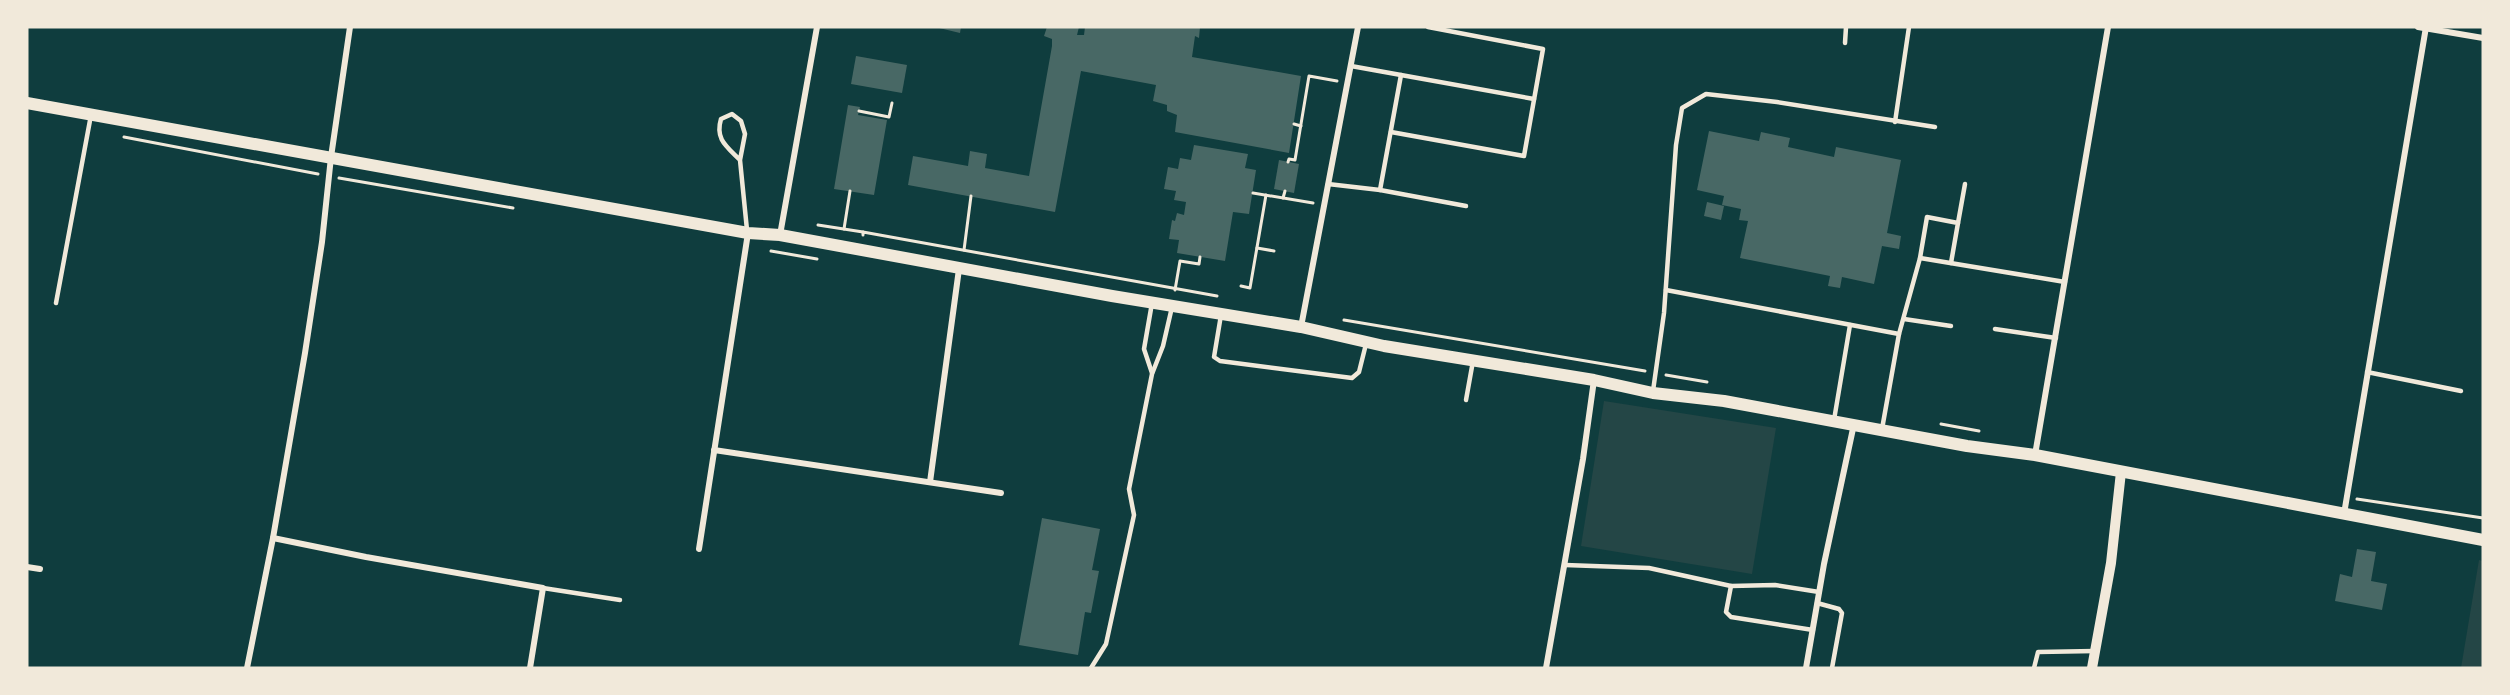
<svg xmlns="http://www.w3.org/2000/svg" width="2510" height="695" viewBox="0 0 2510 695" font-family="'DM Sans',sans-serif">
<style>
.green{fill:#244646}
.building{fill:#486865}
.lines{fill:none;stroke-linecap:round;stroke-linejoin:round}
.path{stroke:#f1e9da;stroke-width:3}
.service{stroke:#f1e9da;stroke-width:4.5}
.minor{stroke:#f1e9da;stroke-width:6}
.tertiary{stroke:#f1e9da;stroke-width:10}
.secondary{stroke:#f1e9da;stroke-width:12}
</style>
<rect width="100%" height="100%" fill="#0f3d3e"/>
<g class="green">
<polygon points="1604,401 1776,428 1752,574 1581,546"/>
<polygon points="2479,560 2483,561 2483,668 2461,668"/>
</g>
<g class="building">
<polygon points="935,27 961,27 960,33"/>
<polygon points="1047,27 1079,27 1077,35 1084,35 1085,27 1200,27 1199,38 1195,36 1192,57 1301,76 1289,153 1175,132 1177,115 1167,111 1167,105 1153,101 1156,85 1081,71 1055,212 908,185 913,156 968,166 970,151 987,154 985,168 1029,176 1052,46 1052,39 1044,36"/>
<polygon points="856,56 907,65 902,93 851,84"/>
<polygon points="848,105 860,107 858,115 887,120 874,195 834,189"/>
<polygon points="1709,131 1759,141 1761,132 1790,138 1788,147 1834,157 1836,147 1901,160 1887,233 1901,236 1899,249 1882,246 1874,284 1842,277 1840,288 1828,286 1830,276 1740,258 1748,221 1739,220 1741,209 1722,205 1724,196 1697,190"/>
<polygon points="1194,145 1248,154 1245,168 1256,170 1249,214 1233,212 1225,261 1177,253 1179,240 1169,239 1172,220 1175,221 1177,213 1184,215 1186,202 1174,200 1176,191 1164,189 1168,167 1178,169 1180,158 1191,160"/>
<polygon points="1279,160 1299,164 1294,193 1274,189"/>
<polygon points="1707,202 1724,206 1721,220 1704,216"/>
<polygon points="1042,518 1100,529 1092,570 1099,571 1091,613 1085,612 1078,655 1019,645"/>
<polygon points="2357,549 2376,552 2371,581 2387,584 2382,610 2335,601 2340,574 2352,577"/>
</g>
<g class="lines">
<g class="path">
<polyline points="859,111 889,117 892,103"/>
<polyline points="1294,124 1301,126"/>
<polyline points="124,137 318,174"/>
<polyline points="1288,162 1289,159 1295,160 1309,76 1337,81"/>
<polyline points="339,178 513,208"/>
<polyline points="1253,193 1313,203"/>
<polyline points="1283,198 1285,191"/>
<polyline points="818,225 863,232"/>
<polyline points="844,229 850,191"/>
<polyline points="863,235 863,232 1217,296"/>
<polyline points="1257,248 1274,251"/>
<polyline points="964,250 971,196"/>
<polyline points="771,251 817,259"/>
<polyline points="1241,286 1250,288 1266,195"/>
<polyline points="1175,290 1180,261 1199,264 1200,257"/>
<polyline points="1344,320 1645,371"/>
<polyline points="1666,375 1707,382"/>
<polyline points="1941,424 1979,431"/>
<polyline points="2357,499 2483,518"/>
</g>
<g class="service">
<polyline points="1845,43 1846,27"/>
<polyline points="1351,66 1401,75"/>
<polyline points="1895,122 1909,27"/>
<polyline points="1391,132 1524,156 1543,49 1428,27"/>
<path d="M740 160C726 146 715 139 721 119L732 114 741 121 745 134 740 160 747 230"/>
<polyline points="1328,184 1380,190 1466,206"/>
<polyline points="1380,190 1401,75 1534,99"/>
<polyline points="1958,223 1965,184"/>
<polyline points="1920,258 2065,282"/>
<polyline points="1666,290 1899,334"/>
<polyline points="56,303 91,115"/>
<polyline points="1152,303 1144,349 1152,373"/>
<polyline points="1221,315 1214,357 1220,361 1352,378 1359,372 1366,344"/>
<polyline points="1904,319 1951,326"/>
<polyline points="1995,329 2056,338"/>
<polyline points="2367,372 2461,391"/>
<polyline points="1653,391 1664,313 1676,145 1682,108 1706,94 1777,102 1935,127"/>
<polyline points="1466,400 1473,361"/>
<polyline points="1834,420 1850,325"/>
<polyline points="1882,429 1899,334 1920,258 1927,217 1958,223 1951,263"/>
<polyline points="1565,565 1649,568 1731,586 1775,585 1819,592"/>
<polyline points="1731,586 1726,612 1731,617 1813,630"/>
<polyline points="543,588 620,600"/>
<polyline points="1817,603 1839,609 1842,613 1832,668"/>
<polyline points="1091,668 1106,644 1134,515 1129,489 1152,374 1163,346 1172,307"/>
<polyline points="2034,668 2038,652 2095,651"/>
</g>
<g class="minor">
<polyline points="2418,27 2483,38"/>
<polyline points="780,235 817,27"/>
<polyline points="1301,327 1358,27"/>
<polyline points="714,450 1001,493"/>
<polyline points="2035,455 2108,27"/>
<polyline points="930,482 959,269"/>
<polyline points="2344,514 2426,27"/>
<polyline points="273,538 366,557 543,588 530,668"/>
<polyline points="699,549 748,233"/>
<polyline points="27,567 40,569"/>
<polyline points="247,668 273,538 305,353 322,242 331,157 350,27"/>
<polyline points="1546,668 1583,459 1594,380"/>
<polyline points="1806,668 1824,564 1854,424"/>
</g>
<polyline class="tertiary" points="2092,668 2111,563 2121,472"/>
<polyline class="secondary" points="27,103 748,233 780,235 1112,296 1301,327 1384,346 1594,380 1653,393 1724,401 1967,446 2035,455 2483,540"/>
</g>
<rect width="2510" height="695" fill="none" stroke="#f1e9da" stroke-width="57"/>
</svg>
